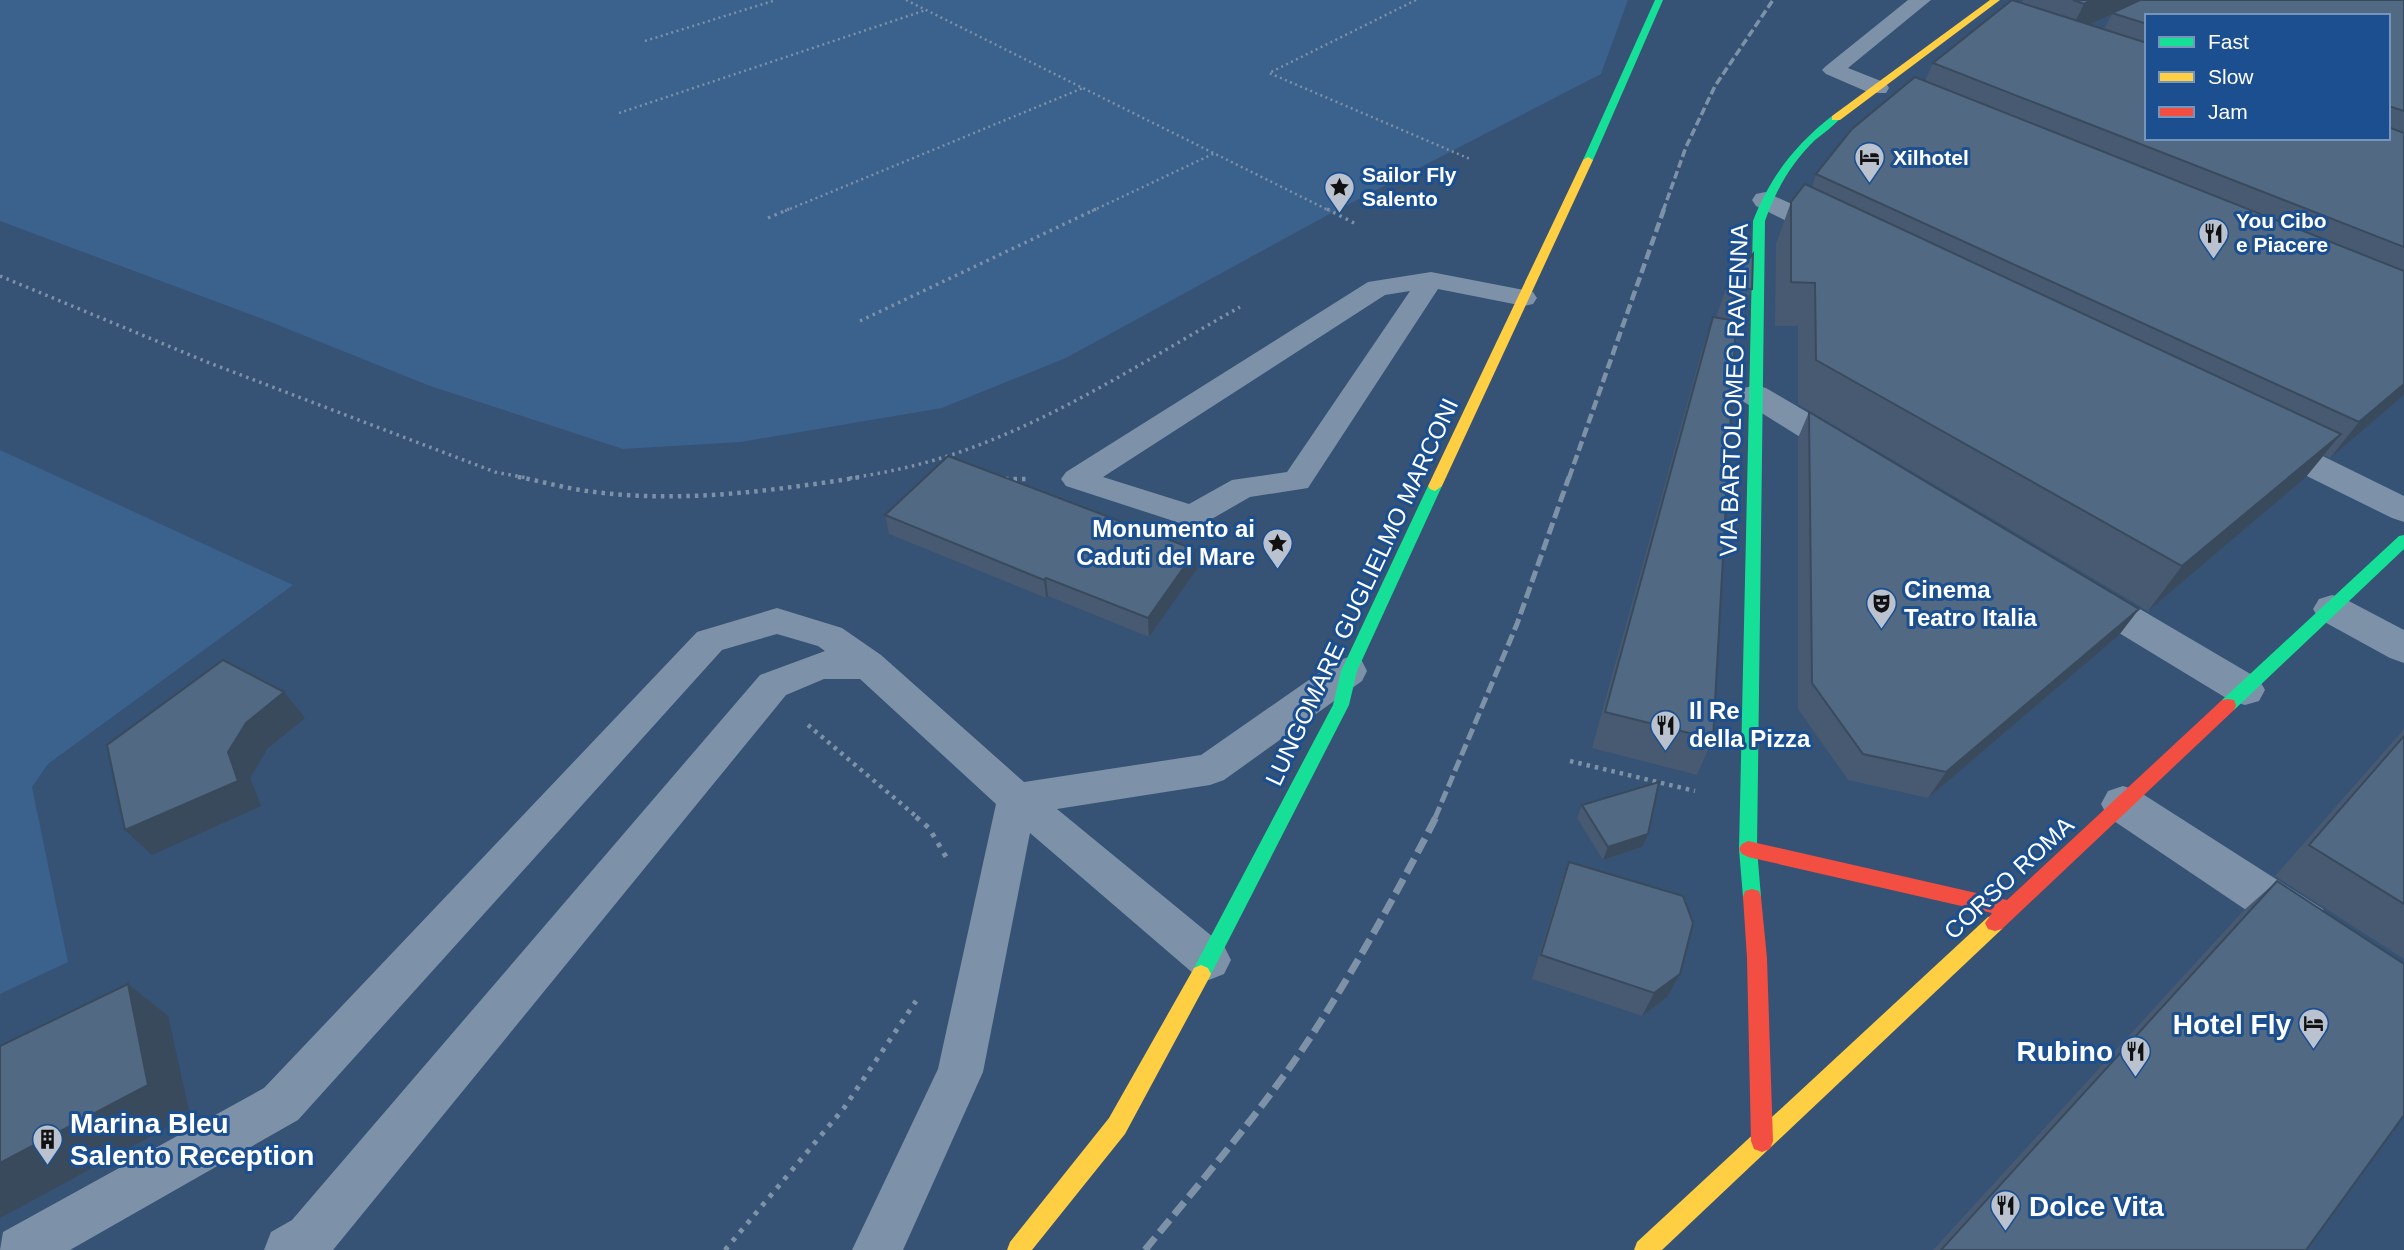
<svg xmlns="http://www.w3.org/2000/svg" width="2404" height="1250" viewBox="0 0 2404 1250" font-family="Helvetica,sans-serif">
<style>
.water{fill:#3b618d}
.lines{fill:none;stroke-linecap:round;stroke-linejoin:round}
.path-far3{stroke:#7d92a8;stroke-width:2.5;stroke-dasharray:2 3.5;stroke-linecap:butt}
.path-far2{stroke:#7d92a8;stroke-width:3.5;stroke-dasharray:2.5 4.5;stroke-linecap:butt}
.path-far1{stroke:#7d92a8;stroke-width:4.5;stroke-dasharray:3.5 5;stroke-linecap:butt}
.path{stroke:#7d92a8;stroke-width:5;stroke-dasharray:4.5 7;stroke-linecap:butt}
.lane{fill:#7d92a8;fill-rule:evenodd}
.street{fill:#7d92a8;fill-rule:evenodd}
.fast{fill:#16e098;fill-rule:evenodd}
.slow{fill:#ffcf43;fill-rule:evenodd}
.jam{fill:#f24e42;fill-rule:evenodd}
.rail-far3{stroke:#7e92a7;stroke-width:3.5;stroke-dasharray:8 3.5;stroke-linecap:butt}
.rail-far2{stroke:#7e92a7;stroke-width:4.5;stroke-dasharray:10 4.5;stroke-linecap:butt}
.rail-far1{stroke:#7e92a7;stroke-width:5;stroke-dasharray:12 5;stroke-linecap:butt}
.rail{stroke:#7e92a7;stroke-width:7;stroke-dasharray:16 7;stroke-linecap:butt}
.wall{fill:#475a72;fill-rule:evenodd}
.shaded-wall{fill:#394a5c}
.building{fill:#526984;stroke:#394a5c;stroke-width:2}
.labels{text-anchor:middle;stroke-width:6;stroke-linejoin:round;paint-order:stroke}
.far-poi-label{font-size:21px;font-weight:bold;fill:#fff;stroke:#1b4f8f;text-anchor:start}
.street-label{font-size:24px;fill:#fff;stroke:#1b4f8f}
.poi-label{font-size:24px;font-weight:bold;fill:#fff;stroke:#1b4f8f;text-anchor:start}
.near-poi-label{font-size:28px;font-weight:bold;fill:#fff;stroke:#1b4f8f;text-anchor:end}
</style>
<rect width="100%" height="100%" fill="#365274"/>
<g class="water">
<polygon points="0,0 1628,0 1601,74 1326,216 1066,358 942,408 741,442 623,449 430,386 268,321 0,221"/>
<polygon points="0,450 293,585 48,764 32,787 68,962 0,994"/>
</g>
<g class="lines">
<g class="path-far3">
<polyline points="906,0 1330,211"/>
<polyline points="1416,0 1269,73 1470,159"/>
<polyline points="645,41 776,0"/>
<polyline points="619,113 926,10"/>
<polyline points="785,211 1083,88"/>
<polyline points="1092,211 1215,153"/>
</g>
<g class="path-far2">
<polyline points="1327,209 1356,224"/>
<polyline points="768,218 789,209"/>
<polyline points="0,276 207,362 495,472 527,478"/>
<polyline points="860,321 1096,209"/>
<path d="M850 478C894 472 942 460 984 443 1074 408 1156 354 1240 307"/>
</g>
<g class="path-far1">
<path d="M518 477C541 481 564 488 587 491 678 504 771 491 861 477"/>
<polyline points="1005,479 1028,479"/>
<polyline points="808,725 918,818"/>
<polyline points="1570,761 1695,791"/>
</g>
<g class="path">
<polyline points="916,817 929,828 949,862"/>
<polyline points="725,1250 844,1108 916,1001"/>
</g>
<g class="lane">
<polygon points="1908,0 1931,0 1848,68 1886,83 1889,88 1886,93 1870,93 1826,74 1822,70 1826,66"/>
<path d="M1431 272 1524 290 1533 292 1537 298 1533 304 1524 306 1438 289 1308 488 1250 497 1203 524 1192 527 1066 486 1061 479 1066 472 1368 282ZM1410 291 1287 472 1232 480 1189 504 1103 477 1385 295Z"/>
<polygon points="777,608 842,628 881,655 1024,782 1201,755 1336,661 1349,657 1362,661 1367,671 1362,681 1224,780 1210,785 1057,809 1224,946 1231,960 1224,974 1209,980 1194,974 1030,833 983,1072 903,1250 852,1250 938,1069 996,804 860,679 824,679 786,695 333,1250 264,1250 271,1232 292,1220 760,675 825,651 818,646 777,634 722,650 298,1120 70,1250 0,1250 3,1232 264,1088 697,632"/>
</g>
<g class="street">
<polygon points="1765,192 1845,228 1849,234 1845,240 1835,242 1825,240 1756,206 1752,200 1756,194"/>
<polygon points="1755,385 1766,388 1861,444 1866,452 1861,460 1849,463 1837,460 1744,402 1739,395 1744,388"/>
<polygon points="2268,432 2280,435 2404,496 2404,522 2392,518 2256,451 2251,443 2256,435"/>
<polygon points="2086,582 2099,585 2259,679 2265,690 2259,701 2245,705 2231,701 2073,605 2067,595 2073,585"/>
<polygon points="2332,595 2345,599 2404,630 2404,663 2390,658 2319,619 2313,609 2319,599"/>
<polygon points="2123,786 2138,791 2323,909 2329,924 2323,939 2306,945 2289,939 2108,817 2101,804 2108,791"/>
</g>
<g class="fast">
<polygon points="1655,0 1663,0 1593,160 1584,162 1583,160"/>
<path d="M1832 116 1841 118C1833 126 1824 133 1815 140 1791 163 1776 190 1765 221L1757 849 1761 897 1759 903 1752 905 1745 903 1743 897 1739 849 1753 221C1770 177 1795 145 1832 116Z"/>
<polygon points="1435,481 1442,486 1357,671 1349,705 1208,980 1201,983 1194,980 1191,974 1194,968 1333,705 1341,671 1428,486"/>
<polygon points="2404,535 2404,549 2234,710 2222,710 2220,705 2222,700 2399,536"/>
</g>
<g class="slow">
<polygon points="1990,0 2000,0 1840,120 1832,120 1832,116"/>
<polygon points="1588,157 1593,160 1442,486 1435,491 1430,489 1428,486 1583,160"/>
<polygon points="1995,915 2002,917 2005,923 2002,929 1662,1250 1634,1250 1637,1242 1988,917"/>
<polygon points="1201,965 1208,968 1211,974 1208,980 1125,1134 1032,1250 1007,1250 1010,1242 1109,1118 1194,968"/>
</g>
<g class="jam">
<polygon points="2228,699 2234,700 2236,705 2234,710 2002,929 1995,931 1988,929 1985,923 1992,913 1748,857 1742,854 1739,849 1742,844 1748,841 2007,900 2222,700"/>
<polygon points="1752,889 1759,891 1761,897 1767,958 1773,1141 1770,1149 1762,1152 1754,1149 1751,1141 1747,958 1743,897 1745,891"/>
</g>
<polyline class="rail-far3" points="1663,211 1686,147 1715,86 1773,0"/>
<polyline class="rail-far2" points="1569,478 1664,209"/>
<polyline class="rail-far1" points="1435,818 1517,624 1569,477"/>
<path class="rail" d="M1145 1250C1202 1180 1262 1111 1312 1035 1357 965 1398 891 1436 817"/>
</g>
<g class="wall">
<path d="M2023 0H2404V395L2330 458 2324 455 2305 478 2148 611 1798 404V326H1775L1776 244 1791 202 1812 187 1816 174 1925 81 1933 63 2022 3ZM2112 14 2104 29 2089 25ZM2147 16H2388V138H2147Z"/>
<polygon points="1726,288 1752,289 1739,325 1736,324 1713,739 1697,775 1592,748 1701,353 1713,317 1716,318"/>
<polygon points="1809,412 2139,609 2119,635 1928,798 1848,780 1798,709 1798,438"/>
<polygon points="885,515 1196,550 1197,569 1149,637 1048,596 1046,598 889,534"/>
<polygon points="2404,729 2404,959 2275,876"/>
<polygon points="1582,805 1642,847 1603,860 1577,818"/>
<polygon points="1569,862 1667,997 1642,1016 1532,979 1560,886"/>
<polygon points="2277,881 2306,1250 1933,1250 2243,911"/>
</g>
<g class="shaded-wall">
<polygon points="2091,0 2142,0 2112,13 2112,14 2069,34 2084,4"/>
<polygon points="2404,384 2404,395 2330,458 2359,422"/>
<polygon points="2341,434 2305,478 2148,611 2182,566"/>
<polygon points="1196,550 1197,569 1149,637 1148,618"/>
<polygon points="1046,578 1048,596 1046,598 1044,580"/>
<polygon points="2139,609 2119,635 1928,798 1946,772"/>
<polygon points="284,692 305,718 268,748 250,778 261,806 152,855 125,830 228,752 246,723"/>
<polygon points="1648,834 1642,847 1603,860 1608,847"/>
<polygon points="1680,974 1667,997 1642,1016 1654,993"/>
<polygon points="128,984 168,1016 190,1115 0,1218 0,1163"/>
</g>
<g class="building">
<polygon points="2012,0 2147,43 2147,138 2388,138 2388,127 2404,133 2404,247 1933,63"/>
<polygon points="2073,0 2091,0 2084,4"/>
<polygon points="2140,0 2404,0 2404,111 2388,106 2388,16 2147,16 2147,24 2112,13"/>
<polygon points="1915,77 2404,271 2404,384 2359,422 1816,174 1852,129"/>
<polygon points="1805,184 2341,434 2182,566 1816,360 1815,283 1791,282 1791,202"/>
<polygon points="1753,254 1752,289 1726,288"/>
<polygon points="1713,317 1736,321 1713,739 1605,712"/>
<polygon points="1809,412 2139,609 1946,772 1863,754 1812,683"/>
<polygon points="948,456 1196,550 1148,618 1046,578 1044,580 885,515"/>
<polygon points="223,660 284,692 246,723 228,752 238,781 125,830 107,745"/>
<polygon points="2404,736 2404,904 2309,845"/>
<polygon points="1659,782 1648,834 1608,847 1582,805"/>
<polygon points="1569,862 1683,896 1693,923 1680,974 1654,993 1541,955"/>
<polygon points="2277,881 2404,964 2404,1115 2306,1250 1941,1250"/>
<polygon points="128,984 148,1085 0,1163 0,1046"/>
</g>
<defs>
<symbol id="hotel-pin" viewBox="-11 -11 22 30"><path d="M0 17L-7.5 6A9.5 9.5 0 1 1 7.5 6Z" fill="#b9c2ce" stroke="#1b4f8f"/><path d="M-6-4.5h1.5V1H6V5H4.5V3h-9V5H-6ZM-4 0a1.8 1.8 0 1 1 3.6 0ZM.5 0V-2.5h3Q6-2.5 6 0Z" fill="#111"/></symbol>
<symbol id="sight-pin" viewBox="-11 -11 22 30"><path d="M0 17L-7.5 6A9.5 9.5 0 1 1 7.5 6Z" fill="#b9c2ce" stroke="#1b4f8f"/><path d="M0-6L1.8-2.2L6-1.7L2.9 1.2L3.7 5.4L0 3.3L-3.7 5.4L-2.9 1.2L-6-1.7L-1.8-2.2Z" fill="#111"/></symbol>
<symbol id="restaurant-pin" viewBox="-11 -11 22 30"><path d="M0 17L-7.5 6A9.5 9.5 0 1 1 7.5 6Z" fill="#b9c2ce" stroke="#1b4f8f"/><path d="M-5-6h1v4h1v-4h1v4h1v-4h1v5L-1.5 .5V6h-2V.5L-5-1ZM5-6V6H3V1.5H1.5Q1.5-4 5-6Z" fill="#111"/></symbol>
<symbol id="theatre-pin" viewBox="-11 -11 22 30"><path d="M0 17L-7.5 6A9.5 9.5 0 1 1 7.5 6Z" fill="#b9c2ce" stroke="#1b4f8f"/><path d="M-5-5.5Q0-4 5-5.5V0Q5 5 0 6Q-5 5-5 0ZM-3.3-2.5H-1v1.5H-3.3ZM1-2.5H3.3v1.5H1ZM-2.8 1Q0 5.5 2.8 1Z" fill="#111"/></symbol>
<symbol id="building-pin" viewBox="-11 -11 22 30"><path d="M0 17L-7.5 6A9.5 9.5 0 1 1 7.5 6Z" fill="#b9c2ce" stroke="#1b4f8f"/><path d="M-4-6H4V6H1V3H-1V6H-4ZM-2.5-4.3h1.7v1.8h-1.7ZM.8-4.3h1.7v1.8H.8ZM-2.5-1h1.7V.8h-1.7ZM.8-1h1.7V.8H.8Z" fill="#111"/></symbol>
</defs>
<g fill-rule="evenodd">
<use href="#hotel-pin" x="1852" y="140" width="35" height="47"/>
<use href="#sight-pin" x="1322" y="170" width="35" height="47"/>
<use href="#restaurant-pin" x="2196" y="216" width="35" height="47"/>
<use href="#sight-pin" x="1260" y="526" width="35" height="47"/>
<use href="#theatre-pin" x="1864" y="586" width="35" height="47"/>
<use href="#restaurant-pin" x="1648" y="708" width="35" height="47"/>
<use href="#hotel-pin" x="2296" y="1006" width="35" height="47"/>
<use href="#restaurant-pin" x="2118" y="1034" width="35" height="47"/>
<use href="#building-pin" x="30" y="1122" width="35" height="47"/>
<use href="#restaurant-pin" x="1988" y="1188" width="35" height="47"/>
</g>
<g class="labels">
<g class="far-poi-label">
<text x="1893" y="165">Xilhotel</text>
<text x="1362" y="182">Sailor Fly<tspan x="1362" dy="24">Salento</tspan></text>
<text x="2236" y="228">You Cibo<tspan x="2236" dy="24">e Piacere</tspan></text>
</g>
<g class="street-label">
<text transform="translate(1734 390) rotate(-88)" y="8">VIA BARTOLOMEO RAVENNA</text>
<text transform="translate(1362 592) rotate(-65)" y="8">LUNGOMARE GUGLIELMO MARCONI</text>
<text transform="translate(2009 878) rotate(-43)" y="8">CORSO ROMA</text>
</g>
<g class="poi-label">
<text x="1255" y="537" text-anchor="end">Monumento ai<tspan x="1255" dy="28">Caduti del Mare</tspan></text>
<text x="1904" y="598">Cinema<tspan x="1904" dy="28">Teatro Italia</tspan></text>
<text x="1689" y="719">Il Re<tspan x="1689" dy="28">della Pizza</tspan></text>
</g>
<g class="near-poi-label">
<text x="2291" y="1034">Hotel Fly</text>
<text x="2113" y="1061">Rubino</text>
<text x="70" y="1133" text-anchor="start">Marina Bleu<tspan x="70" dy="32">Salento Reception</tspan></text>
<text x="2029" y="1216" text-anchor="start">Dolce Vita</text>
</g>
</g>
<rect x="2145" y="14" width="245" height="126" fill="#1b4f8f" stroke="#7695bc" stroke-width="2"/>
<rect x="2159" y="37" width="35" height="10" fill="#16e098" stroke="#7695bc" stroke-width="2"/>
<text x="2208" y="49" font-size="21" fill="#ffffff">Fast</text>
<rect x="2159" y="72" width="35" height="10" fill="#ffcf43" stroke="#7695bc" stroke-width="2"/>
<text x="2208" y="84" font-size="21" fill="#ffffff">Slow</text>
<rect x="2159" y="107" width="35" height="10" fill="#f24e42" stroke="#7695bc" stroke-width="2"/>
<text x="2208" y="119" font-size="21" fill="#ffffff">Jam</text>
</svg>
